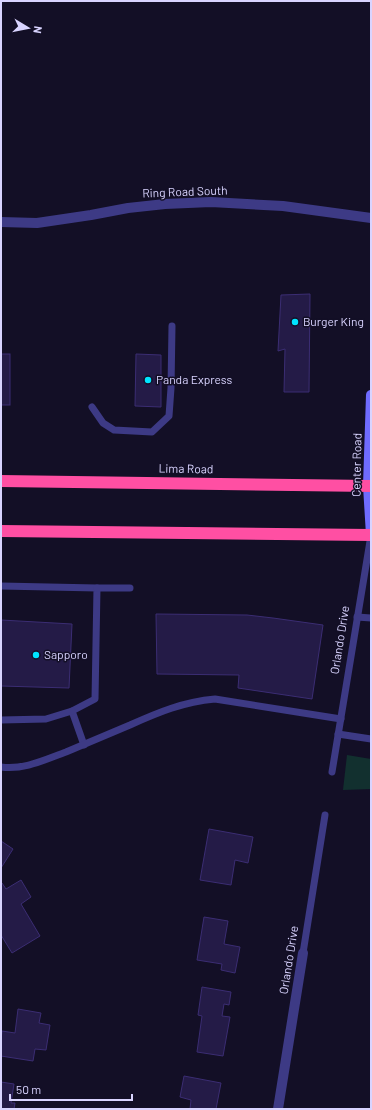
<svg xmlns="http://www.w3.org/2000/svg" width="372" height="1110" viewBox="0 0 372 1110" font-family="Barlow,sans-serif">
<style>
.green{fill:#12302f}
.building{fill:#241b47;stroke:#3b2d73}
.lines{fill:none;stroke-linecap:round;stroke-linejoin:round}
.lane{stroke:#3d3a85;stroke-width:7}
.street{stroke:#3d3a85;stroke-width:10}
.secondary{stroke:#6f6bff;stroke-width:10}
.highway{stroke:#ff4fa3;stroke-width:12}
.poi-dot{fill:#00e5ff;stroke:#130f26;stroke-width:1.5}
.labels{text-anchor:middle;stroke-width:3;stroke-linejoin:round;paint-order:stroke}
.street-label{font-size:12px;fill:#d9d4ff;stroke:#130f26}
.poi-label{font-size:12px;fill:#d9d4ff;stroke:#130f26;text-anchor:start}
</style>
<rect width="100%" height="100%" fill="#130f26"/>
<polygon class="green" points="347,755 371,759 371,789 343,790"/>
<g class="building">
<polygon points="310,294 309,392 284,392 285,349 278,351 281,295"/>
<rect x="1" y="354" width="9" height="51"/>
<polygon points="136,354 161,355 161,407 135,406"/>
<polygon points="156,614 247,615 273,618 323,625 312,699 238,688 239,675 157,674"/>
<polygon points="1,620 72,624 69,688 1,686"/>
<polygon points="209,829 253,837 248,863 235,860 231,885 200,880"/>
<polygon points="1,841 13,849 1,868"/>
<polygon points="21,880 31,897 21,904 40,936 12,953 1,935 1,884 2,883 6,889"/>
<polygon points="204,917 228,921 224,944 240,947 235,973 221,970 222,964 197,960"/>
<polygon points="202,987 231,992 229,1005 224,1004 222,1016 230,1017 223,1056 197,1052 202,1016 198,1015"/>
<polygon points="18,1009 41,1013 39,1023 50,1025 46,1050 35,1049 33,1061 1,1056 1,1040 2,1031 15,1033"/>
<polygon points="184,1076 221,1083 216,1109 190,1109 191,1100 180,1097"/>
<polygon points="1,1082 14,1084 11,1103 15,1103 14,1109 1,1109"/>
</g>
<g class="lines">
<g class="lane">
<polyline points="92,407 103,423 114,430 152,432 169,416 171,388 172,326"/>
<polyline points="1,586 97,588 95,699 72,711 84,745"/>
<polyline points="97,588 130,588"/>
<polyline points="357,617 371,618"/>
<polyline points="1,720 46,719 72,711"/>
<polyline points="338,734 371,739"/>
<path d="M1 767C24 770 44 760 66 752 87 743 109 734 130 725 159 712 183 702 215 699L341 719"/>
<polyline points="332,772 371,535"/>
<polyline points="303,953 325,815"/>
</g>
<g class="street">
<polyline points="1,222 37,223 91,215 128,208 165,204 211,202 283,206 371,218"/>
<polyline points="278,1109 303,953"/>
</g>
<polyline class="secondary" points="371,535 368,486 371,395"/>
<g class="highway">
<polyline points="1,481 371,486"/>
<polyline points="1,531 371,535"/>
</g>
</g>
<g class="poi-dot">
<circle cx="295" cy="322" r="4"/>
<circle cx="148" cy="380" r="4"/>
<circle cx="36" cy="655" r="4"/>
</g>
<g class="labels">
<g class="street-label">
<text transform="translate(185 192) rotate(-2)" y="4">Ring Road South</text>
<text transform="translate(357 465) rotate(-89)" y="4">Center Road</text>
<text transform="translate(186 469) rotate(1)" y="4">Lima Road</text>
<text transform="translate(340 640) rotate(-81)" y="4">Orlando Drive</text>
<text transform="translate(289 960) rotate(-81)" y="4">Orlando Drive</text>
</g>
<g class="poi-label">
<text x="303" y="326">Burger King</text>
<text x="156" y="384">Panda Express</text>
<text x="44" y="659">Sapporo</text>
</g>
</g>
<rect width="372" height="1110" fill="none" stroke="#d9d4ff" stroke-width="4"/>
<g transform="translate(28 28) rotate(100)" stroke="#130f26" stroke-width="3" paint-order="stroke">
<path d="M0-3L7 15L0 10L-7 15Z" fill="#d9d4ff"/>
<text y="-6" font-size="11" font-weight="bold" text-anchor="middle" fill="#d9d4ff">N</text>
</g>
<path d="M10 1094v6h122v-6" fill="none" stroke="#d9d4ff" stroke-width="2"/>
<text x="16" y="1094" font-size="12" fill="#d9d4ff" stroke="#130f26" stroke-width="3" paint-order="stroke">50 m</text>
</svg>
